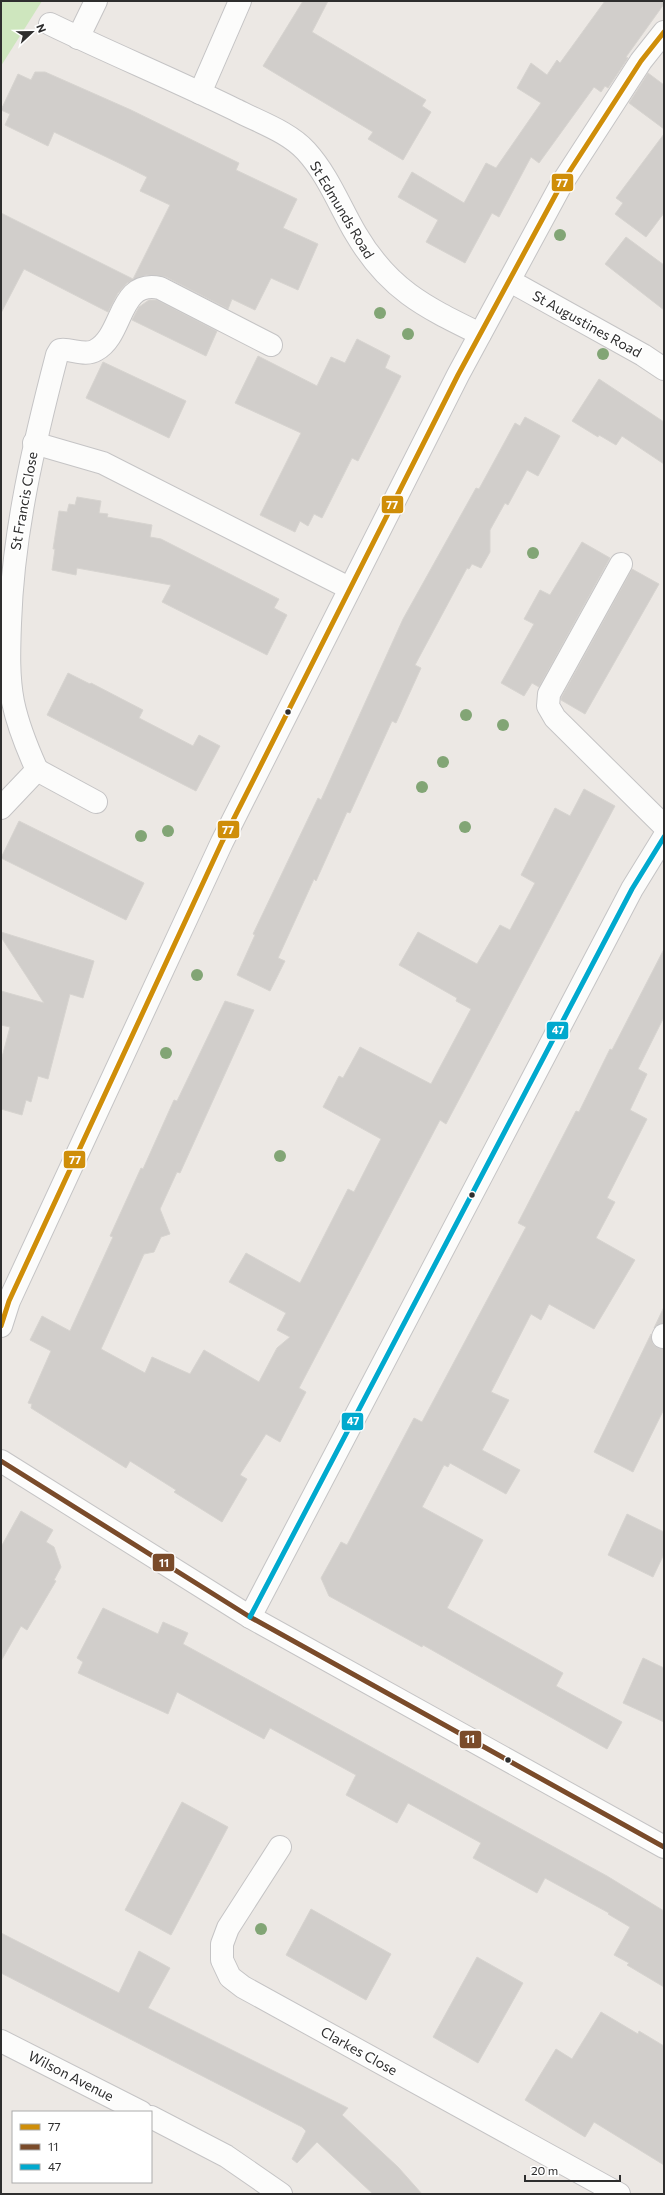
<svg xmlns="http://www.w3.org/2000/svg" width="665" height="2195" viewBox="0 0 665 2195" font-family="Commissioner,sans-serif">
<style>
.green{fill:#cee6be}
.building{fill:#d1cecb;stroke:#d7d4d0}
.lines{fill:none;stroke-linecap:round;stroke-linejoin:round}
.minor-casing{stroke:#c5c4c5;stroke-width:24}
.minor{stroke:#fcfcfb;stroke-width:22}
.bus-1-casing{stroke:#fff;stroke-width:8}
.bus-2-casing{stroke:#fff;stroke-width:8}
.bus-3-casing{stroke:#fff;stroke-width:8}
.bus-1{stroke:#cf8e09;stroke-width:5}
.bus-2{stroke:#7a4b2a;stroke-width:5}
.bus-3{stroke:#00a9ce;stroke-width:5}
.tree{fill:#82a575}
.bus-dot{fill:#2e2e2e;stroke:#fff;stroke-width:1.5}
.labels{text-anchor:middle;stroke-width:3;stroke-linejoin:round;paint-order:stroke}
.street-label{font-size:14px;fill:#2e2e2e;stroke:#fff}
.line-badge{stroke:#fff;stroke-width:1.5}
.badge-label{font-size:11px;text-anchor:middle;font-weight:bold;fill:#fff}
</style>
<rect width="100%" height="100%" fill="#ece8e4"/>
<polygon class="green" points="1,1 42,1 1,66"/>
<g class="building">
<polygon points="303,1 328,1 312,32 426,100 422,106 431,112 403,160 368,139 373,132 263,66"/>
<polygon points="605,1 664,1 664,4 626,57 628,58 608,88 605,86 601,92 594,87 539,163 531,157 499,217 492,213 465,263 426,242 438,220 398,197 412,172 464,203 486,163 496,168 541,103 517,88 531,63 547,75 557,60 560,63"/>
<polygon points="35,72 45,72 131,110 239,163 236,170 297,199 283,228 318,244 298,290 271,278 255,310 232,299 228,309 166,277 146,275 127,283 118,293 108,312 24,269 1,313 1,213 133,279 170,205 140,191 147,177 121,164 54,132 48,146 5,125 10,114 1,110 18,74 31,80"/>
<polygon points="648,73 664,85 664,129 629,103"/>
<polygon points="664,134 664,213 646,237 615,214 623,203 616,198"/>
<polygon points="626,237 664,265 664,310 605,264"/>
<polygon points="149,300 157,300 217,331 206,356 132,320 139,307"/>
<polygon points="357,339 390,356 385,368 401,376 358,461 352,458 322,518 314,514 308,526 300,521 295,532 260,515 301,433 235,403 258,356 317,386 331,357 345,363"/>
<polygon points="103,362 186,401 169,438 86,398"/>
<polygon points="599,379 664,422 664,464 622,436 616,445 599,435 598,437 572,421"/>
<polygon points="525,417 560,436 538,476 527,470 508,505 505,503 490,530 490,552 481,568 472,564 469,569 467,568 415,665 421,668 396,723 392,721 350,813 347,812 316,881 314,879 278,958 285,961 270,991 237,975 255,935 253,934 318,798 321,800 403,619 476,488 479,489 515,423 520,426"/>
<polygon points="77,497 101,501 99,513 108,514 107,517 152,525 150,537 161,539 279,599 274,608 287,615 267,655 162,602 171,585 77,568 76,575 52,570 55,549 53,549 59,511 67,512 69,504 75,505"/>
<polygon points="582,542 610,558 539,687 532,683 524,696 501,683 534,624 524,619 540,590 550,595"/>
<polygon points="632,569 659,584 585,714 561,700 561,698"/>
<polygon points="68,673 90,684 91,683 143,710 139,718 193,746 199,735 220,746 196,791 47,715"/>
<polygon points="584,789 615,806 446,1124 440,1120 299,1388 306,1392 280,1442 266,1434 240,1475 247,1479 222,1522 174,1492 176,1490 130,1461 126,1468 31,1408 32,1404 28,1403 51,1351 30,1340 42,1316 70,1331 113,1237 110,1236 141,1168 143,1169 174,1100 177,1101 225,1001 254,1010 180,1173 177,1172 160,1209 170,1234 161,1237 154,1252 144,1254 101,1349 145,1373 152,1357 190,1374 204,1350 259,1382 277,1348 290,1337 277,1330 286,1313 229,1282 246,1253 300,1283 348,1189 354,1192 381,1139 323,1107 339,1076 343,1078 360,1047 431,1084 471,1009 456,1001 457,998 399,965 418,932 477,964 500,925 510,930 535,883 521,875 555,808 570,816"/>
<polygon points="19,821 144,883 126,920 1,858"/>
<polygon points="1,932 94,961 83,998 70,994 48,1079 38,1076 31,1102 26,1100 22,1115 1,1109 1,1061 10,1027 1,1025 1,991 44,1003 1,937"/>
<polygon points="664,949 664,1017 638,1069 647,1074 630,1110 647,1119 607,1198 615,1202 596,1238 635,1260 594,1329 549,1304 541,1320 531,1314 491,1392 509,1400 482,1450 520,1470 506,1494 450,1463 448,1467 444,1465 422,1507 483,1540 447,1608 563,1673 556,1686 622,1722 607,1749 423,1645 422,1647 329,1596 321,1578 341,1542 347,1545 414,1418 422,1422 526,1227 518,1223 576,1111 579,1112 610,1049 612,1050"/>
<polygon points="664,1307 664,1323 654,1328"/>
<polygon points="651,1334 653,1344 658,1348 664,1349 664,1409 633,1472 594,1452"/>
<polygon points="21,1511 53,1530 46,1542 54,1547 61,1567 54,1580 56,1581 27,1630 21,1626 1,1661 1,1547"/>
<polygon points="627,1514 664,1532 664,1554 653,1577 608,1555"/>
<polygon points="103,1608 158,1634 163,1622 188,1633 183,1644 607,1876 664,1911 664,1987 627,1965 629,1963 614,1955 630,1927 608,1914 609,1913 545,1878 537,1893 473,1858 481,1843 408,1803 397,1823 346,1795 356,1775 270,1728 264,1739 177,1692 168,1714 78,1673 83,1662 77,1658"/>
<polygon points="643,1658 664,1668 664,1722 623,1703"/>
<polygon points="182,1802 228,1827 171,1935 125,1910"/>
<polygon points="311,1909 391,1954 366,2000 286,1955"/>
<polygon points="1,1933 119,1993 139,1951 170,1968 148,2008 348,2108 342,2115 398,2167 422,2194 373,2194 317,2142 297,2163 292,2159 306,2131 302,2127 1,1973"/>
<polygon points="477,1957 523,1983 478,2063 433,2037"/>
<polygon points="601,2012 638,2034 639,2031 664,2046 664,2165 594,2122 585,2137 525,2100 556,2049 572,2059"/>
</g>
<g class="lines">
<defs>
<g id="minor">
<path d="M50 24C112 54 175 80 236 110 259 122 289 132 306 151 328 175 340 207 356 234 389 290 425 307 480 334"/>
<polyline points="78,38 96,1"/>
<polyline points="200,93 240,1"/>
<polyline points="510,281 643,355 664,369"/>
<polyline points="34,443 103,463 349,588"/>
<polyline points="621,564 549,694 548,706 555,718 664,826"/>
<polyline points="37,770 96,802"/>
<path d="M1 808 37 770C27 748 18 726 13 702 8 676 9 650 10 623 13 532 34 443 57 355L60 350C71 348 85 357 96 350 124 335 118 279 160 288L271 345"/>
<polyline points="1,1326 9,1301 222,842 458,375 562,183 641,61 664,32"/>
<polyline points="663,1337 664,1335"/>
<polyline points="1,1461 250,1617 664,1847"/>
<polyline points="250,1617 632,889 664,837"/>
<polyline points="280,1847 228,1928 222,1944 222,1960 230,1977 243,1987 619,2194"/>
<polyline points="1,2041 141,2112"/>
<polyline points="151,2117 226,2156 281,2194"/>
</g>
</defs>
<use href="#minor" class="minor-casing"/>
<use href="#minor" class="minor"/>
<defs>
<polyline id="bus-1" points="1,1326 9,1301 222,842 458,375 562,183 641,61 664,32"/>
<polyline id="bus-2" points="1,1461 250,1617 664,1847"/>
<polyline id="bus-3" points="250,1617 632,889 664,837"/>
</defs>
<use href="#bus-1" class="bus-1-casing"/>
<use href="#bus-2" class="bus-2-casing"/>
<use href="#bus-3" class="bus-3-casing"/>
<use href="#bus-1" class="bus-1"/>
<use href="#bus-2" class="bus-2"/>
<use href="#bus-3" class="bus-3"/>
</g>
<g class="tree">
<circle cx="560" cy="235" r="6"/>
<circle cx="380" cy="313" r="6"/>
<circle cx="408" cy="334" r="6"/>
<circle cx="603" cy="354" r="6"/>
<circle cx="533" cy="553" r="6"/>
<circle cx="466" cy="715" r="6"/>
<circle cx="503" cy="725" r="6"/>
<circle cx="443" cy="762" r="6"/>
<circle cx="422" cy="787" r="6"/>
<circle cx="465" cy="827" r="6"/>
<circle cx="168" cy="831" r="6"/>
<circle cx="141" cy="836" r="6"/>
<circle cx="197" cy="975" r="6"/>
<circle cx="166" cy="1053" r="6"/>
<circle cx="280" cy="1156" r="6"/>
<circle cx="261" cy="1929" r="6"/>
</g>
<g class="bus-dot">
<circle cx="288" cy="712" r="3.5"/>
<circle cx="472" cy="1195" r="3.5"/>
<circle cx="508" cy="1760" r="3.5"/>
</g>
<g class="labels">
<g class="street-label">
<text transform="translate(342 210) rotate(59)" y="5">St Edmunds Road</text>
<text transform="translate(587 324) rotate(29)" y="5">St Augustines Road</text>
<text transform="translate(24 501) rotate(-80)" y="5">St Francis Close</text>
<text transform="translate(359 2051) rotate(29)" y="5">Clarkes Close</text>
<text transform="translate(71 2076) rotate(27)" y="5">Wilson Avenue</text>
</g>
</g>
<g class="line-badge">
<rect x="551" y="173" width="23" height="19" rx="4" fill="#cf8e09"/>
<rect x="381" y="495" width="23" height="19" rx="4" fill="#cf8e09"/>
<rect x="217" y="820" width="23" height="19" rx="4" fill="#cf8e09"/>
<rect x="546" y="1021" width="23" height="19" rx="4" fill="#00a9ce"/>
<rect x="63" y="1150" width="23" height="19" rx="4" fill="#cf8e09"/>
<rect x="341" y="1412" width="23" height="19" rx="4" fill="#00a9ce"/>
<rect x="152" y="1553" width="23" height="19" rx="4" fill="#7a4b2a"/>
<rect x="459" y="1730" width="23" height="19" rx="4" fill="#7a4b2a"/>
</g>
<g class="badge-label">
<text x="562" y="187">77</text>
<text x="392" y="509">77</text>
<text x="228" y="834">77</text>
<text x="558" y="1034">47</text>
<text x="75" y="1164">77</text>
<text x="353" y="1425">47</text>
<text x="164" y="1567">11</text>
<text x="470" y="1743">11</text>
</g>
<rect width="665" height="2195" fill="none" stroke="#2e2e2e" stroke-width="4"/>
<rect x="12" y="2111" width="140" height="72" fill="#ffffff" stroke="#ababab"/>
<rect x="20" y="2124" width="20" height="6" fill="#cf8e09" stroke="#ababab"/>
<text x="48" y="2131" font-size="12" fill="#2e2e2e">77</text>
<rect x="20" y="2144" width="20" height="6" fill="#7a4b2a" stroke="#ababab"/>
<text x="48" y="2151" font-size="12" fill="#2e2e2e">11</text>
<rect x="20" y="2164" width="20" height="6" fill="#00a9ce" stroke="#ababab"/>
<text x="48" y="2171" font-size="12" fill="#2e2e2e">47</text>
<g transform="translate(32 32) rotate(68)" stroke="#ffffff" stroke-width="3" paint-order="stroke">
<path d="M0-3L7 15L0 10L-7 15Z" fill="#2e2e2e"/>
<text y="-6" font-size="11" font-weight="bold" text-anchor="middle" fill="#2e2e2e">N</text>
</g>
<path d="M525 2175v6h95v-6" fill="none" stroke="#2e2e2e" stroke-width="2"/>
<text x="531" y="2175" font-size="12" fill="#2e2e2e" stroke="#ffffff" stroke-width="3" paint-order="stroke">20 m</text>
</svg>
